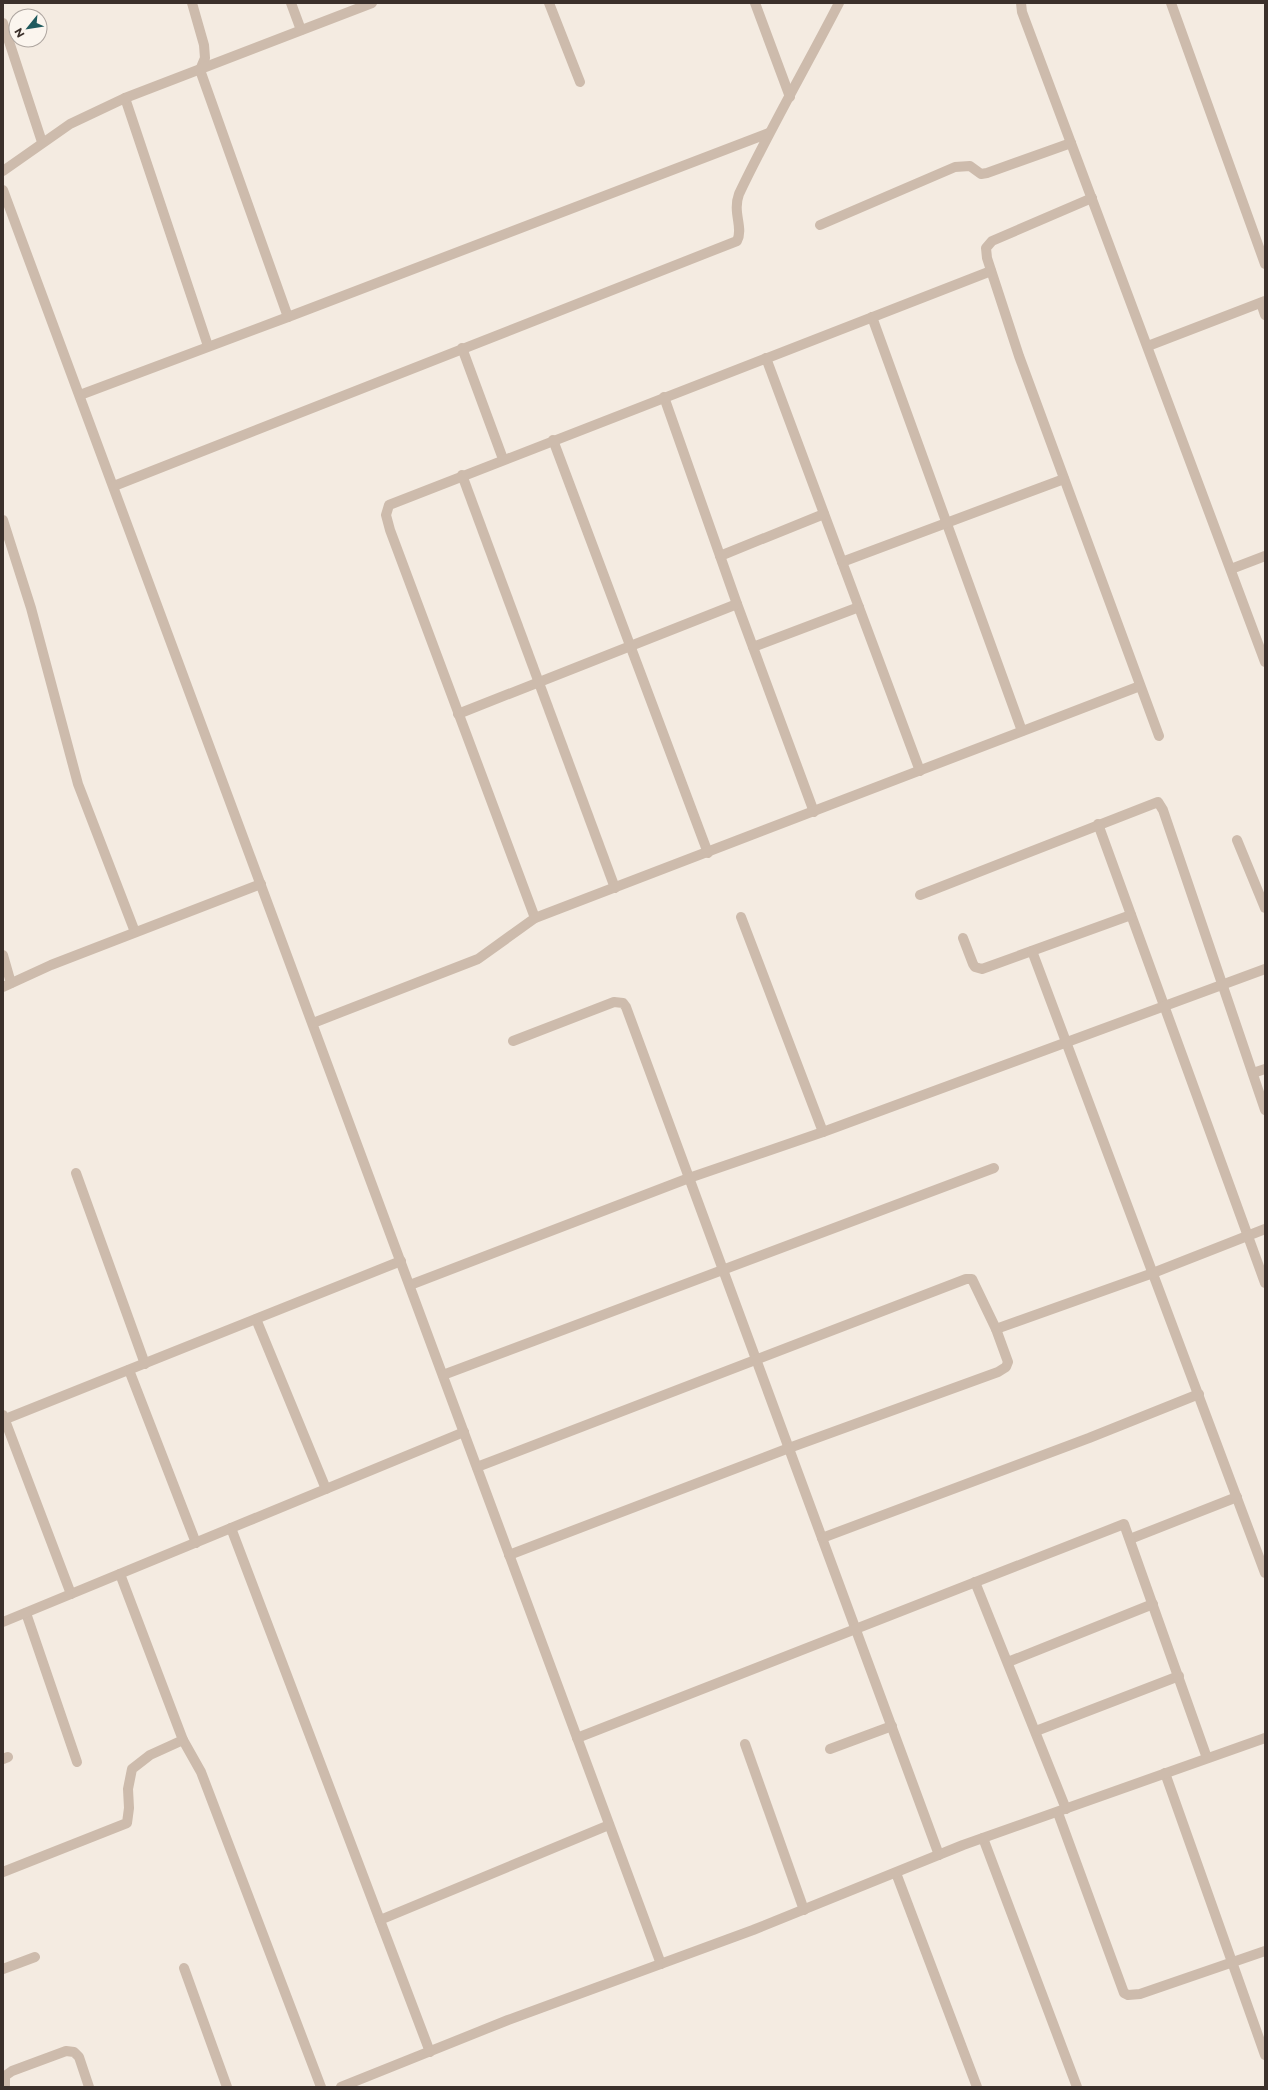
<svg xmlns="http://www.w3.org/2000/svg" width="1268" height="2090" viewBox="0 0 1268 2090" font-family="Montserrat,sans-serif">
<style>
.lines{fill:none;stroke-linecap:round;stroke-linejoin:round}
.minor{stroke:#cdbbac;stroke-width:10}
</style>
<rect width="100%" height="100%" fill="#f4ebe1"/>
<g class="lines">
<g class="minor">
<polyline points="192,3 204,45 205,58 200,70 288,317"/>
<polyline points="291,3 301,30"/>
<polyline points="549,3 580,82"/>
<polyline points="755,3 790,97"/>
<polyline points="1021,3 1022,12 1265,662"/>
<polyline points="1171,3 1265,264"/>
<polyline points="3,23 42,142"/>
<polyline points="125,98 208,346"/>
<polyline points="3,171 70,124 125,98 372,3"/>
<polyline points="3,190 661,1964"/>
<polyline points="1092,198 992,241 986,248 987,258 1019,356 1159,736"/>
<polyline points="820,225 955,167 970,166 981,174 987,173 1071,143"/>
<polyline points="1261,303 1265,315"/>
<polyline points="872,317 1022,731"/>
<polyline points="1148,346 1265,301"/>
<polyline points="462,348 503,459"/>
<polyline points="766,358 920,771"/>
<polyline points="80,395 288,317 769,133"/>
<polyline points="664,397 737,604 814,812"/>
<polyline points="553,440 708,853"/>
<polyline points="462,475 615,888"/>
<path d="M114 486 737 241C744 228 732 213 739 194 770 129 806 67 839 3"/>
<polyline points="3,520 31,608 78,784 135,932"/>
<polyline points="720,556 824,514"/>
<polyline points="842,562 1064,479"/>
<polyline points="1231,569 1265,556"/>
<polyline points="753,647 859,607"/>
<polyline points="458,714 737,604"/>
<polyline points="1098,824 1265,1283"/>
<polyline points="1237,840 1265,908"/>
<polyline points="920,895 1158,802 1163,810 1265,1110"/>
<polyline points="741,917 823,1132"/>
<polyline points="535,918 390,530 386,515 389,505 991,271"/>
<polyline points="963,938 973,964 975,967 982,969 1131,915"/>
<polyline points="1032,951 1265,1573"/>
<polyline points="3,955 11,983"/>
<polyline points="3,987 51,965 261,884"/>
<polyline points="313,1023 478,959 535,918 1140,686"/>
<polyline points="513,1041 614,1002 623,1003 626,1007 939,1855"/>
<polyline points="1253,1073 1265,1069"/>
<polyline points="76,1173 145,1364"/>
<polyline points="410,1285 689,1178 823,1132 1265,969"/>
<polyline points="256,1319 326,1489"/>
<polyline points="996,1329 1153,1273 1265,1229"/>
<polyline points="129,1370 196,1543"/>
<polyline points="443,1375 994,1168"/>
<polyline points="3,1415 71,1594"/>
<polyline points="3,1420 401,1261"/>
<polyline points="477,1467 966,1279 972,1279 996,1329 1008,1362 1006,1367 998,1372 789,1448 509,1555"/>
<polyline points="231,1528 430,2052"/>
<polyline points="822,1538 1089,1438 1199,1394"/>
<polyline points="1130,1539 1237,1497"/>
<polyline points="120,1574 183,1740 201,1772 321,2087"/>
<polyline points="975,1582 1066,1809"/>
<polyline points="26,1613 77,1762"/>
<polyline points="3,1622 464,1432"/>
<polyline points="1008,1662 1153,1604"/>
<polyline points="1036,1731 1179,1676"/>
<polyline points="577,1738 1124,1524 1207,1758"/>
<polyline points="745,1744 804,1910"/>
<polyline points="830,1749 892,1726"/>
<polyline points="3,1759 8,1757"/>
<polyline points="1165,1773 1265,2055"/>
<polyline points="1058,1813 1124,1993 1128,1995 1140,1994 1265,1951"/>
<polyline points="983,1838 1077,2087"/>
<polyline points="3,1872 127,1823 129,1808 128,1789 132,1769 150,1755 183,1740"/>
<polyline points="896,1873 977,2087"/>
<polyline points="380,1920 609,1825"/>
<polyline points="184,1968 227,2087"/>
<polyline points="3,1969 35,1957"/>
<polyline points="5,2087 5,2076 12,2071 66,2051 74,2052 79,2057 89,2087"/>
<polyline points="341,2087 508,2020 753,1930 963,1845 1265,1738"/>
</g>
</g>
<rect width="1268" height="2090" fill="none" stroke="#3b302b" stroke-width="8"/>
<g transform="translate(28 28) rotate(240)"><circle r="19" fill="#fbf5ee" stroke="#aea6a0"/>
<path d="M0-3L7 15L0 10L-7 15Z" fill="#1f5a5e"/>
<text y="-6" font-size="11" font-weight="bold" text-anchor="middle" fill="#3b302b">N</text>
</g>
</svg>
